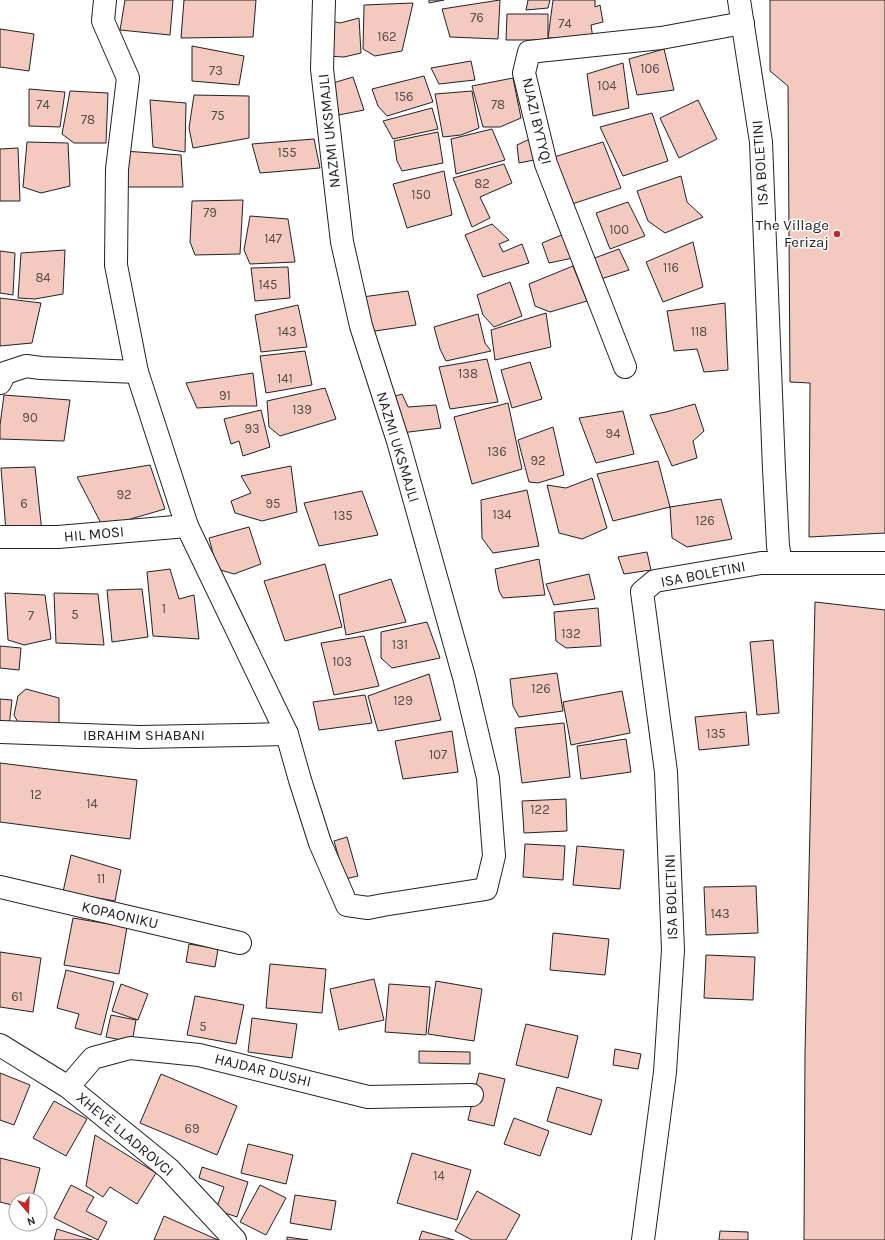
<svg xmlns="http://www.w3.org/2000/svg" width="885" height="1240" viewBox="0 0 885 1240" font-family="Karla,sans-serif">
<style>
.building{fill:#f3c9c0;stroke:#222}
.lines{fill:none;stroke-linecap:round;stroke-linejoin:round}
.street-casing{stroke:#222;stroke-width:24}
.street{stroke:#fff;stroke-width:22}
.poi-dot{fill:#c62828;stroke:#fff;stroke-width:1.5}
.labels{text-anchor:middle;stroke-width:3;stroke-linejoin:round;paint-order:stroke}
.number-label{font-size:13px;fill:#564c4a}
.street-label{font-size:15px;fill:#222;stroke:#fff}
.poi-label{font-size:15px;fill:#222;stroke:#fff;text-anchor:end}
</style>
<rect width="100%" height="100%" fill="#fff"/>
<g class="building">
<polygon points="125,0 173,0 170,35 120,30"/>
<polygon points="184,0 256,0 253,37 181,38"/>
<polygon points="429,0 444,0 429,3"/>
<polygon points="500,0 498,39 450,37 442,9"/>
<polygon points="528,0 550,0 548,8 526,10"/>
<polygon points="553,0 595,0 595,7 600,5 603,22 591,25 593,39 548,38"/>
<polygon points="770,0 885,0 885,533 809,537 810,383 790,382 788,86 770,71"/>
<polygon points="413,3 402,51 375,56 363,49 364,5"/>
<polygon points="507,14 548,14 548,40 506,40"/>
<polygon points="359,18 361,53 344,57 327,56 327,20 340,23"/>
<polygon points="0,29 34,34 29,71 0,67"/>
<polygon points="192,46 244,56 239,85 192,81"/>
<polygon points="664,49 674,90 637,95 629,59"/>
<polygon points="471,61 475,80 439,84 431,68"/>
<polygon points="623,63 629,108 593,116 587,74"/>
<polygon points="424,76 433,102 387,116 378,106 372,89"/>
<polygon points="353,77 364,110 339,115 333,83"/>
<polygon points="513,78 521,118 500,127 483,127 472,86"/>
<polygon points="29,89 65,92 60,127 29,126"/>
<polygon points="70,91 108,93 106,143 74,143 62,134"/>
<polygon points="472,91 479,128 461,135 443,137 435,94"/>
<polygon points="194,95 249,96 249,138 193,148 189,128"/>
<polygon points="150,100 186,103 185,152 153,147"/>
<polygon points="698,100 717,139 679,158 660,118"/>
<polygon points="432,108 438,129 393,139 383,121"/>
<polygon points="652,113 668,161 623,176 600,127"/>
<polygon points="492,129 505,160 456,174 451,139"/>
<polygon points="438,132 443,163 402,171 397,161 394,141"/>
<polygon points="534,137 539,159 519,163 517,145"/>
<polygon points="314,139 320,168 260,173 252,144"/>
<polygon points="27,142 68,143 70,186 41,193 23,187"/>
<polygon points="603,142 621,188 569,205 554,157"/>
<polygon points="18,148 20,201 0,201 0,149"/>
<polygon points="124,151 181,155 183,187 125,187"/>
<polygon points="504,164 512,183 480,197 490,218 472,227 453,178"/>
<polygon points="444,171 452,215 407,228 393,184"/>
<polygon points="681,176 687,202 703,217 665,233 648,221 637,191"/>
<polygon points="243,200 240,254 195,255 190,242 192,201"/>
<polygon points="628,202 645,236 610,249 596,213"/>
<polygon points="250,216 288,219 295,262 250,264 244,250"/>
<polygon points="492,224 509,240 499,244 503,252 522,244 529,263 483,277 465,235"/>
<polygon points="564,234 573,258 549,263 542,243"/>
<polygon points="693,242 703,287 663,302 646,262"/>
<polygon points="619,249 629,270 601,279 592,259"/>
<polygon points="65,250 63,294 35,299 18,298 21,253"/>
<polygon points="0,251 15,253 13,295 0,293"/>
<polygon points="573,266 587,301 550,312 535,306 529,284"/>
<polygon points="288,267 290,298 255,301 251,268"/>
<polygon points="510,282 522,316 494,327 483,315 477,295"/>
<polygon points="408,291 416,325 375,331 365,319 362,297"/>
<polygon points="0,298 41,303 32,343 0,346"/>
<polygon points="725,303 728,370 704,372 697,349 674,351 667,311"/>
<polygon points="298,305 307,347 261,352 255,315"/>
<polygon points="546,313 551,347 495,360 491,330"/>
<polygon points="478,314 485,343 491,351 446,361 440,349 434,327"/>
<polygon points="305,351 312,385 266,393 260,356"/>
<polygon points="487,359 498,402 450,409 439,367"/>
<polygon points="530,362 542,399 512,408 501,370"/>
<polygon points="253,373 257,406 231,406 197,408 186,383"/>
<polygon points="325,388 336,419 280,436 269,427 267,401"/>
<polygon points="402,394 408,407 436,405 441,428 401,433 389,398"/>
<polygon points="4,395 70,400 64,441 0,439 0,425"/>
<polygon points="508,403 522,469 472,484 454,417"/>
<polygon points="695,404 704,431 693,441 697,458 672,466 650,415 666,412"/>
<polygon points="261,410 270,447 243,456 239,441 231,444 224,419"/>
<polygon points="623,411 634,454 596,463 579,418"/>
<polygon points="553,427 564,475 538,483 529,482 518,440"/>
<polygon points="658,461 670,507 613,521 597,474"/>
<polygon points="150,465 165,509 103,527 77,477"/>
<polygon points="291,466 297,512 262,521 235,513 231,501 251,493 241,476"/>
<polygon points="35,467 42,532 6,532 1,468"/>
<polygon points="592,478 607,528 582,539 559,533 547,485 566,488"/>
<polygon points="527,490 539,546 493,553 482,538 481,500"/>
<polygon points="362,491 378,535 319,546 304,503"/>
<polygon points="721,499 732,539 687,547 672,538 670,507"/>
<polygon points="249,527 261,564 234,574 217,569 209,538"/>
<polygon points="647,552 651,570 624,574 618,557"/>
<polygon points="539,559 545,595 503,598 499,591 495,569"/>
<polygon points="325,564 342,627 285,641 264,581"/>
<polygon points="170,569 179,599 194,595 199,639 153,636 147,572"/>
<polygon points="589,574 595,599 554,605 546,584"/>
<polygon points="391,579 406,622 346,635 339,595"/>
<polygon points="142,589 148,637 112,642 107,590"/>
<polygon points="5,593 45,595 51,639 24,645 8,640"/>
<polygon points="54,593 98,594 104,645 56,643"/>
<polygon points="815,602 885,610 885,1240 804,1240 805,1052"/>
<polygon points="598,608 601,646 566,648 556,641 554,612"/>
<polygon points="427,622 440,658 392,668 381,658 381,632"/>
<polygon points="364,636 379,686 334,695 321,643"/>
<polygon points="773,640 779,713 757,715 750,642"/>
<polygon points="0,646 21,648 19,670 0,668"/>
<polygon points="557,673 563,711 519,717 513,706 510,679"/>
<polygon points="429,674 441,720 378,731 368,696"/>
<polygon points="26,689 59,698 59,729 20,726 14,715 18,696"/>
<polygon points="622,691 630,733 571,745 563,702"/>
<polygon points="365,695 372,723 319,730 313,702"/>
<polygon points="0,699 12,700 9,727 0,726"/>
<polygon points="746,712 749,745 699,750 695,717"/>
<polygon points="564,723 570,777 522,783 515,728"/>
<polygon points="452,731 458,772 403,779 395,741"/>
<polygon points="626,739 631,772 581,779 577,746"/>
<polygon points="0,763 137,780 130,839 0,822"/>
<polygon points="566,799 567,831 524,833 522,801"/>
<polygon points="347,837 358,876 345,879 334,841"/>
<polygon points="525,844 565,846 563,880 523,877"/>
<polygon points="577,846 624,850 620,889 573,885"/>
<polygon points="71,855 121,870 115,901 63,892"/>
<polygon points="756,886 758,933 706,935 704,887"/>
<polygon points="73,918 127,927 119,974 64,965"/>
<polygon points="553,933 609,939 605,975 550,970"/>
<polygon points="189,944 218,949 215,967 186,962"/>
<polygon points="0,952 41,958 33,1012 0,1007"/>
<polygon points="706,955 755,957 753,1000 704,998"/>
<polygon points="270,964 326,969 322,1013 266,1008"/>
<polygon points="66,970 114,982 101,1035 75,1028 79,1014 57,1008"/>
<polygon points="374,979 384,1020 339,1030 330,989"/>
<polygon points="436,981 482,989 474,1041 428,1034"/>
<polygon points="121,984 148,994 138,1020 112,1011"/>
<polygon points="389,984 430,987 426,1035 385,1032"/>
<polygon points="195,996 244,1005 236,1044 187,1035"/>
<polygon points="111,1015 136,1020 132,1042 106,1037"/>
<polygon points="252,1018 297,1024 292,1058 248,1052"/>
<polygon points="526,1024 578,1036 568,1078 516,1065"/>
<polygon points="615,1049 641,1054 638,1069 613,1065"/>
<polygon points="419,1051 470,1052 470,1064 419,1063"/>
<polygon points="0,1073 30,1085 14,1125 0,1120"/>
<polygon points="479,1073 505,1079 494,1126 468,1120"/>
<polygon points="161,1074 237,1106 217,1155 140,1123"/>
<polygon points="557,1087 602,1100 591,1135 547,1121"/>
<polygon points="54,1101 87,1119 66,1156 33,1138"/>
<polygon points="514,1118 549,1131 540,1156 504,1144"/>
<polygon points="95,1135 156,1173 137,1204 110,1187 103,1197 86,1186"/>
<polygon points="248,1144 293,1155 286,1184 241,1173"/>
<polygon points="412,1153 471,1170 457,1220 397,1203"/>
<polygon points="0,1158 40,1168 32,1200 16,1200 16,1206 0,1202"/>
<polygon points="202,1167 248,1182 237,1217 216,1210 224,1187 199,1178"/>
<polygon points="71,1185 94,1197 86,1211 107,1222 98,1240 54,1218"/>
<polygon points="260,1185 286,1198 266,1235 240,1222"/>
<polygon points="477,1191 520,1215 506,1240 472,1240 455,1231"/>
<polygon points="295,1195 336,1201 331,1230 290,1223"/>
<polygon points="164,1216 218,1240 154,1240"/>
<polygon points="57,1229 92,1240 54,1240"/>
<polygon points="422,1231 454,1240 419,1240"/>
<polygon points="720,1231 748,1232 748,1240 719,1240"/>
<polygon points="287,1237 308,1240 287,1240"/>
</g>
<g class="lines">
<defs>
<g id="street">
<polyline points="105,0 103,21 128,78 117,169 116,265 137,372 187,526 287,734 300,780 320,843 347,905 368,908 383,905 486,889 494,856 488,778 464,677 398,441 361,326 342,242 322,69 324,0"/>
<polyline points="625,367 546,164 524,73 529,52 661,38 743,23"/>
<polyline points="0,383 5,373 26,366 41,368 137,372"/>
<polyline points="0,537 58,537 187,526"/>
<polyline points="781,563 885,563"/>
<polyline points="0,732 140,737 287,734"/>
<polyline points="0,887 240,943"/>
<polyline points="0,1045 68,1087 169,1169 235,1240"/>
<polyline points="68,1087 93,1058 130,1048 199,1055 368,1097 472,1095"/>
<polyline points="643,1240 665,1072 673,950 666,772 642,592 655,581 761,563 781,563 778,546 774,469 761,142 739,0"/>
</g>
</defs>
<use href="#street" class="street-casing"/>
<use href="#street" class="street"/>
</g>
<circle class="poi-dot" cx="837" cy="234" r="4"/>
<g class="labels">
<g class="number-label">
<text x="477" y="22">76</text>
<text x="565" y="28">74</text>
<text x="387" y="41">162</text>
<text x="650" y="73">106</text>
<text x="216" y="75">73</text>
<text x="607" y="90">104</text>
<text x="404" y="101">156</text>
<text x="43" y="109">74</text>
<text x="498" y="109">78</text>
<text x="218" y="120">75</text>
<text x="88" y="124">78</text>
<text x="287" y="157">155</text>
<text x="482" y="188">82</text>
<text x="421" y="199">150</text>
<text x="210" y="217">79</text>
<text x="619" y="234">100</text>
<text x="273" y="243">147</text>
<text x="671" y="272">116</text>
<text x="43" y="282">84</text>
<text x="268" y="289">145</text>
<text x="287" y="336">143</text>
<text x="699" y="336">118</text>
<text x="468" y="378">138</text>
<text x="285" y="383">141</text>
<text x="225" y="400">91</text>
<text x="302" y="414">139</text>
<text x="30" y="422">90</text>
<text x="252" y="433">93</text>
<text x="613" y="438">94</text>
<text x="497" y="456">136</text>
<text x="538" y="465">92</text>
<text x="124" y="499">92</text>
<text x="24" y="508">6</text>
<text x="273" y="508">95</text>
<text x="502" y="519">134</text>
<text x="343" y="520">135</text>
<text x="705" y="525">126</text>
<text x="164" y="613">1</text>
<text x="75" y="619">5</text>
<text x="31" y="620">7</text>
<text x="571" y="638">132</text>
<text x="400" y="649">131</text>
<text x="342" y="666">103</text>
<text x="541" y="693">126</text>
<text x="403" y="705">129</text>
<text x="716" y="738">135</text>
<text x="438" y="759">107</text>
<text x="36" y="799">12</text>
<text x="92" y="808">14</text>
<text x="540" y="814">122</text>
<text x="101" y="883">11</text>
<text x="720" y="918">143</text>
<text x="17" y="1001">61</text>
<text x="203" y="1031">5</text>
<text x="192" y="1133">69</text>
<text x="439" y="1180">14</text>
</g>
<g class="street-label">
<text transform="translate(537 121) rotate(77)" y="5">NJAZI BYTYQI</text>
<text transform="translate(329 131) rotate(-96)" y="5">NAZMI UKSMAJLI</text>
<text transform="translate(760 163) rotate(-94)" y="5">ISA BOLETINI</text>
<text transform="translate(398 447) rotate(73)" y="5">NAZMI UKSMAJLI</text>
<text transform="translate(94 534) rotate(-5)" y="5">HIL MOSI</text>
<text transform="translate(703 574) rotate(-11)" y="5">ISA BOLETINI</text>
<text x="144" y="740">IBRAHIM SHABANI</text>
<text transform="translate(671 897) rotate(-92)" y="5">ISA BOLETINI</text>
<text transform="translate(120 915) rotate(13)" y="5">KOPAONIKU</text>
<text transform="translate(263 1070) rotate(14)" y="5">HAJDAR DUSHI</text>
<text transform="translate(125 1134) rotate(40)" y="5">XHEVË LLADROVCI</text>
</g>
<g class="poi-label">
<text x="829" y="230">The Village<tspan x="829" dy="17">Ferizaj</tspan></text>
</g>
</g>
<g transform="translate(28 1212) rotate(161)"><circle r="19" fill="#ffffff" stroke="#a7a7a7"/>
<path d="M0-3L7 15L0 10L-7 15Z" fill="#c62828"/>
<text y="-6" font-size="11" font-weight="bold" text-anchor="middle" fill="#222222">N</text>
</g>
</svg>
